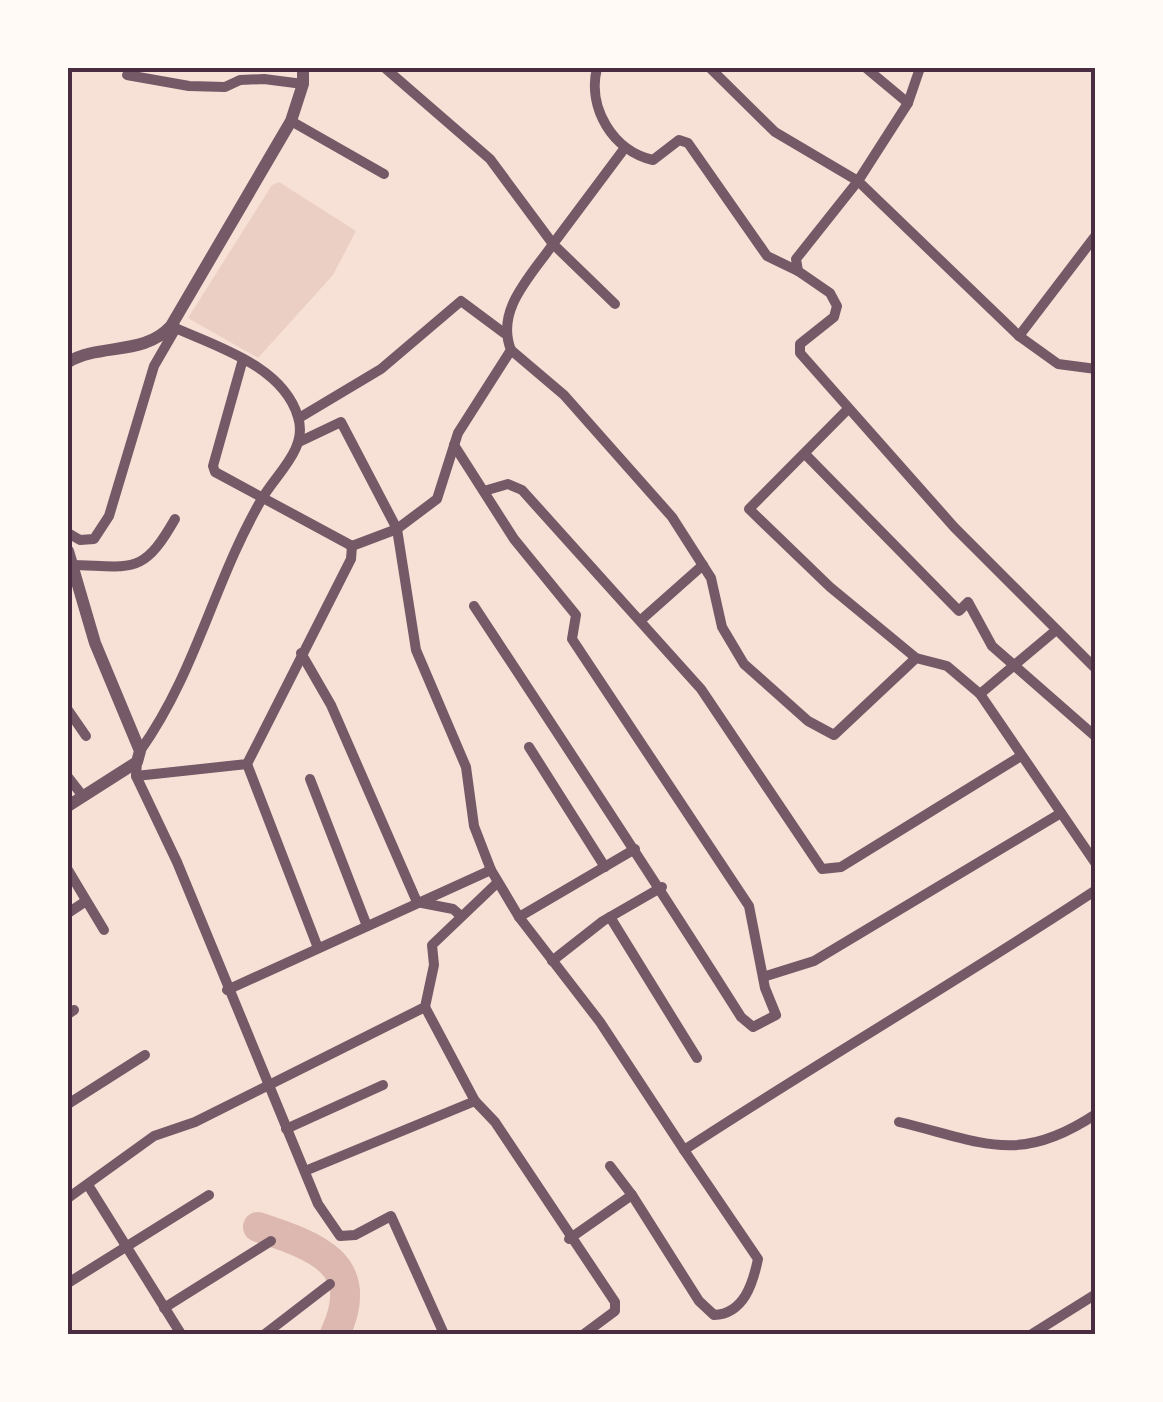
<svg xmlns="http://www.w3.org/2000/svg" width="1163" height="1402" viewBox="0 0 1163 1402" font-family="Literata,serif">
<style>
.green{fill:#ebcfc5}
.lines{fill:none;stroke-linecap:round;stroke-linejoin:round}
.river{stroke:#dcb8b0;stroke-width:30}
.minor{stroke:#755966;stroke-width:10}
.tertiary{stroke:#755966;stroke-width:12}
.neatline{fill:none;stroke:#4a2c40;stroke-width:4}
</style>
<rect width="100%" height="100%" fill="#f7e1d7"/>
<polygon class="green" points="279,182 356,231 333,275 258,358 188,318 272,185"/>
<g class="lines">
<path class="river" d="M258 1227C315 1246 368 1263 335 1334"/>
<g class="minor">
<path d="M385 68 490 159 553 244C531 276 495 310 511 350"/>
<path d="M597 68C587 108 613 151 653 160L679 140 688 143 767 256 798 271"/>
<polyline points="710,68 775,132 858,181 796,259 798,271 830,293 837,306 834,317 800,344 800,353 954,527 1096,669"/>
<polyline points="866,68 908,103"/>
<polyline points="920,68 908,103 858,181 1019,336 1058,364 1096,369"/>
<polyline points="127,75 189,86 225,87 240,80 264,79 303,84"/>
<polyline points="291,121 384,174"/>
<polyline points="615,304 553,244 624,149"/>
<polyline points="1019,336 1096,235"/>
<polyline points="243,359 213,466 215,472 352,546"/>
<polyline points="846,411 749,509 830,587 916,658"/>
<polyline points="299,418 381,369 461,301 504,333"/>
<path d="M454 445 514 539 576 615 572 639 749 906 765 988 776 1015 753 1027 741 1017C654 879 564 743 474 606"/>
<polyline points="806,455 959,611 968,602 992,646 1096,737"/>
<polyline points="484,491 508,484 522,490 701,689 822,869 841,867 1021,756"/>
<polyline points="68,533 80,540 94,539 109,516 154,366 176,328"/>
<path d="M70 565C132 566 142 577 175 519"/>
<polyline points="641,620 703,565"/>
<polyline points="301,653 331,705 417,902 453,909 461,916"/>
<polyline points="980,694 1055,631"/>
<polyline points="68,710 86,736"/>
<polyline points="529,747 605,867"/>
<path d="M140 751C197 671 214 580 263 497 278 472 308 448 298 417 283 365 214 346 171 326"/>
<polyline points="137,762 136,776 177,862 318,1204 340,1236 355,1235 391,1216 444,1334"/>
<polyline points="247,764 318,948"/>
<polyline points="136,776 247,764 351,559 352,546 397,529 341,422 301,441"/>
<polyline points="68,777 82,795"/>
<polyline points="310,779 367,926"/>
<polyline points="68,870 104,930"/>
<path d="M491 870 519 917 600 1022 684 1150C820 1061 960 980 1096 890"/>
<polyline points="68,913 86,901"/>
<polyline points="519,917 635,849"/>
<polyline points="610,917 697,1058"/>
<polyline points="552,961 603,921 662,887"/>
<polyline points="763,977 814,961 1061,813"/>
<polyline points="227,990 491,870 474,826 466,767 416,650 397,529 437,499 458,433 511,350 564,395 672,517 711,578 722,627 744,664 808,721 834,735 916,658 947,666 980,694 1096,864"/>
<polyline points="425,1007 475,1101 495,1122 615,1302 615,1311 584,1334"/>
<polyline points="68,1014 74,1010"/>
<polyline points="68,1104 145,1055"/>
<path d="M899 1122C983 1142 1018 1166 1096 1114"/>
<polyline points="286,1129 383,1085"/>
<polyline points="305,1171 475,1101"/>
<polyline points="88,1185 181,1334"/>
<path d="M632 1195 699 1301 714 1315C744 1314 753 1283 758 1259L684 1150"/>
<polyline points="68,1198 154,1136 195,1122 425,1007 434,965 432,945 497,883"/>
<polyline points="569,1239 632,1195 610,1166"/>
<polyline points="68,1283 209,1195"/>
<polyline points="164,1308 271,1241"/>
<polyline points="265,1334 330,1284"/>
<polyline points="1032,1334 1096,1294"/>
</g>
<g class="tertiary">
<path d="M68 362C100 343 144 356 171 326L291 121 303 84V68"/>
<polyline points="68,551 95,643 140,751 137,762 68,806"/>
</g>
</g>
<rect width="1163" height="1402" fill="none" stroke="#fffaf5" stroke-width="140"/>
<rect x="70" y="70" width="1023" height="1262" class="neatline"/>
</svg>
